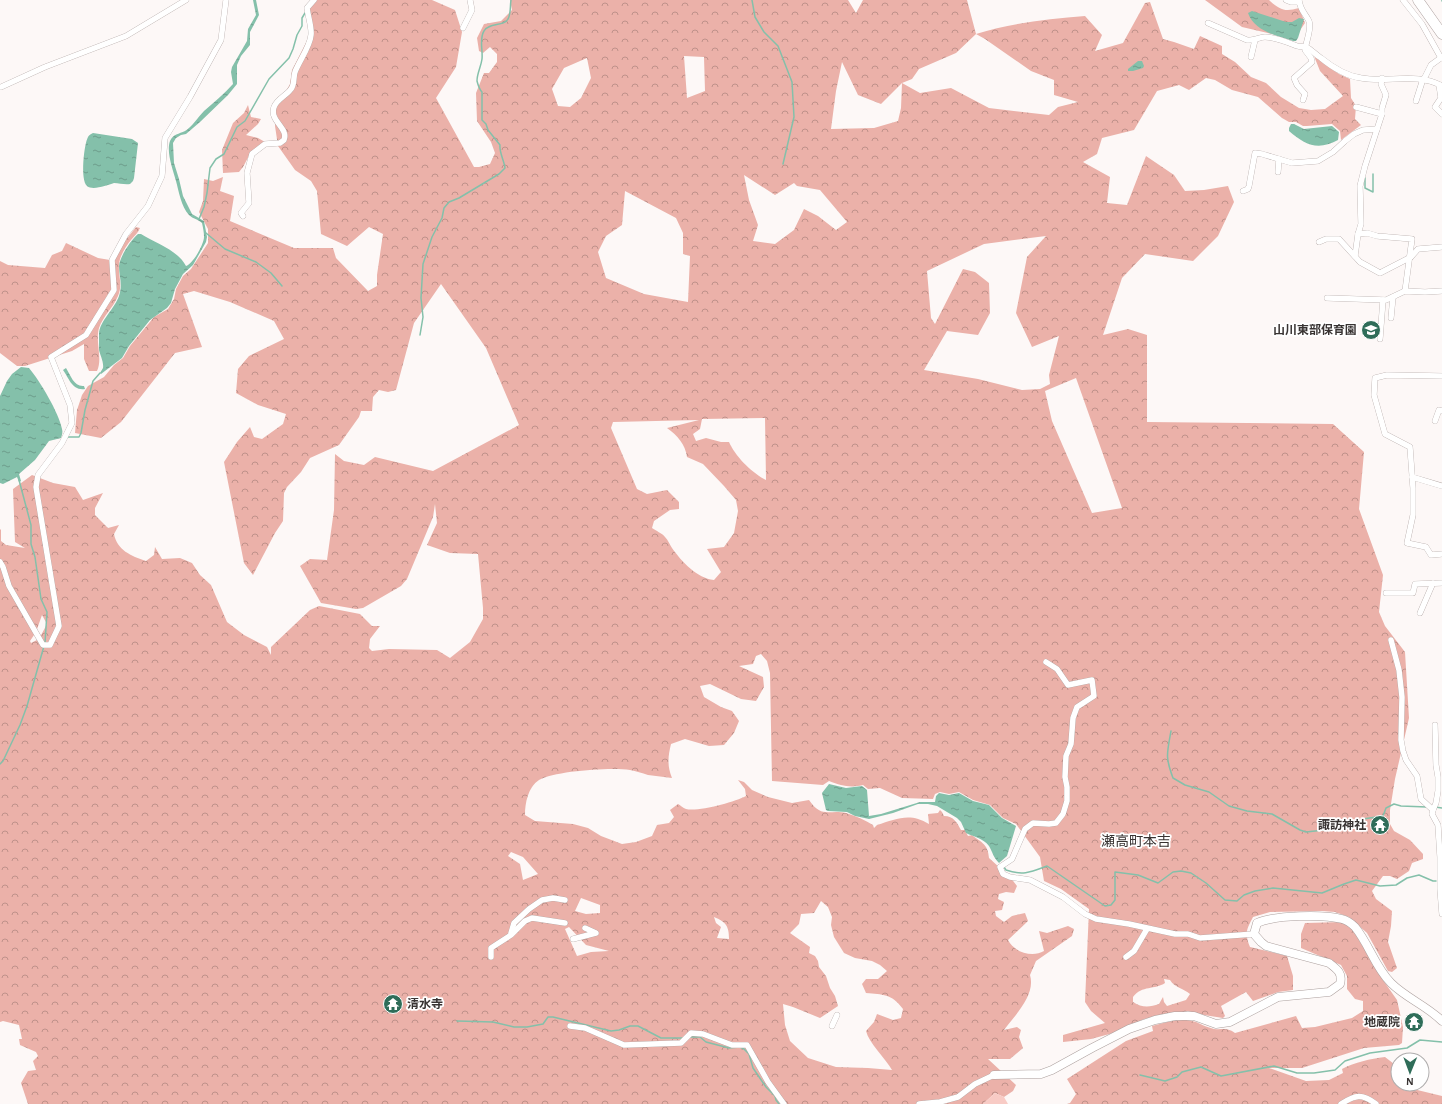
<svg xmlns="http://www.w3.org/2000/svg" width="1442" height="1104" viewBox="0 0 1442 1104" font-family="'Alegreya Sans','Noto Sans JP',sans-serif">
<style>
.forest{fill:url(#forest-crowns);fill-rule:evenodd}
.garden{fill:#f8cbc5}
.water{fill:url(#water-ripples)}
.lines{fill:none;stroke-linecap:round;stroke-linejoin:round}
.stream{stroke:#84c0aa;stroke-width:1.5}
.street-casing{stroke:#aca09e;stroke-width:6}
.secondary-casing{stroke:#aca09e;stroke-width:9}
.highway-casing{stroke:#aca09e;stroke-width:11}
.street{stroke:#fff;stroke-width:5.5}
.secondary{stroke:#fff;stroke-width:8}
.highway{stroke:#fff;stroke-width:10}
.labels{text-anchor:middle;stroke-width:3.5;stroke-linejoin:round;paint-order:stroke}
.poi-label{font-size:12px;font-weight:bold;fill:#383332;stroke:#fff;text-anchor:end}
.quarter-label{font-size:14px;fill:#383332;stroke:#fff}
</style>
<defs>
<pattern id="forest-crowns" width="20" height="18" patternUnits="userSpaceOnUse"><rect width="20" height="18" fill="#ebb1a9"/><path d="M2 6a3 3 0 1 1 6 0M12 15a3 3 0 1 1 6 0" fill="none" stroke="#bf918a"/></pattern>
<pattern id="water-ripples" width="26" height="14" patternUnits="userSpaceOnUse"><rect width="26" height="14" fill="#84c0aa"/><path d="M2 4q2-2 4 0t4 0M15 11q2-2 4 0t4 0" fill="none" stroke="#6d9d8b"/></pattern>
</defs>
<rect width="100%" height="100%" fill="#fdf8f7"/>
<g class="forest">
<path d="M317 0H432L455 10 462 32 456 67 436 98 474 167H479L490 164 495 153 491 142 477 121 476 93 484 73H489L497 62V54L490 47 483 53 479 51 477 38 484 24 501 21 512 10 510 0H848L856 13 863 0H967L976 34C1012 23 1048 19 1085 16L1102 35 1095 51 1123 43 1145 3 1150 2 1163 39 1174 42 1194 49 1200 36 1222 46V54L1235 62 1251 77 1266 83 1281 97 1299 108 1311 110 1325 109 1343 96 1320 71 1314 56 1339 74 1350 79 1351 98 1356 106 1355 119 1361 125 1341 140 1340 131 1332 124 1307 126H1303L1296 122H1289L1282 118 1258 97 1232 90 1215 80 1206 78 1189 90 1179 85 1157 91 1134 130 1102 138 1097 154 1083 162 1110 177 1107 203 1127 205 1146 156 1174 175 1185 191 1204 190 1228 186 1234 202 1218 236 1193 261 1145 254 1122 278 1103 335 1128 329 1147 335V422L1333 424 1364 452 1359 509 1383 575 1379 612 1385 626 1405 652 1409 718 1395 779 1390 810V824L1394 831 1410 840 1423 854V859L1412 863 1409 871 1397 879 1390 876H1383L1372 891 1376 899 1392 911 1391 926 1388 942 1397 968 1392 972 1388 971 1367 933 1349 917 1335 912 1322 911 1270 912 1253 917C1247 929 1244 933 1250 947L1287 956 1293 976V990L1278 992 1253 1001 1246 992 1221 1006 1225 1016 1223 1018 1204 1015 1188 1011 1144 1019 1117 1032 1091 1039 1063 1042V1035L1105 1023 1091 1011 1085 1002 1089 909 1061 889 1044 881 1040 857 1016 824 1003 818 990 805 973 800 959 792 949 794 940 792 935 794 933 799 902 798 880 788 868 789 863 785C850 788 842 786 829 781L823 785 772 781 770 673 767 661 761 654 756 656 753 664 739 666 763 677 764 687 756 701 741 699 710 684 700 686 704 697 721 707 732 711 739 721 734 733 724 745 709 746 685 739 671 744C668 756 667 766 672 778 664 777 656 776 648 775 642 773 636 771 630 770 611 767 555 771 539 780 528 787 525 803 525 815L535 821 573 824 588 828 601 836 622 844 636 842 652 836 657 825 669 823 674 817 670 810 678 804C680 805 683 808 686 809 698 812 735 802 746 796L745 789 738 780 744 782 752 790 768 797 792 803 809 800C822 819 829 809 846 813 856 816 865 820 873 825L874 828 877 825C896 819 910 812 929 824L928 814 938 813 940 810 942 812 944 816C954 816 957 823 961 830H965L968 836 972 835C982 843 988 844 989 858L1010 877 1017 886 1014 893 1006 892 999 894 998 899 1004 902 1002 910 995 911 996 916 1004 922 1012 916 1025 913 1028 921 1008 940C1014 952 1032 958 1044 951L1039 931 1047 933 1068 926 1074 929 1072 936 1036 961 1030 975C1036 995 1015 1015 1004 1030L1017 1027 1021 1030 1019 1037 1023 1048 1010 1059H988L1016 1085 1013 1091 1004 1097 995 1093 983 1104H28L21 1083 28 1071 36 1070 33 1061 38 1056 36 1052 20 1045 19 1039H22L19 1025 3 1021 0 1022V529L1 530V541L6 545 25 548 15 542 13 489 32 475 53 483 75 487 83 500 103 493 95 508V515L108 528 119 525 114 534C117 550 131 556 146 561L154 555 155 547 162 559 180 558 192 563 200 575 211 585 227 622 244 635 267 647 271 655V647L310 610 319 606 360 614 372 626H380L370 639 369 648 372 651 389 649 437 650 450 658 470 642 483 619V608L478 554 450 553 427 545 437 523 435 504 433 517 407 579 401 586 363 608 356 609 321 603 300 566 310 559 327 560 334 510 335 454 344 461 364 465 375 457 433 471 519 425 486 348 441 284 414 323 396 390 388 392 379 390 373 397 372 411H361L359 417 339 445 310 458 301 472 287 487 284 493 283 521 275 533 253 575 244 563 224 462 237 442 250 427 254 437 262 439 283 424 286 414 258 405 236 393 238 369 249 356 284 339 274 321 230 302 194 291 183 294 202 347 175 353 121 422 101 438 75 433 77 410 82 395 88 386 104 377 114 365 123 358 130 346 154 317 168 309 174 299 176 289 183 276 191 269 208 243V229L199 212 203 201 204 179 213 181 223 177 220 191 234 196 230 221 294 248H333L336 258 368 291 377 286V275L383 234 369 227 347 246 321 234 317 191 311 181 295 170 278 146 275 126V110L290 84 292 70 310 35 309 9ZM976 34 985 39 1031 71 1054 80V95L1078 102 1058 107 1049 115 989 108 951 88 920 93 902 83 912 79 919 69 956 53ZM684 56 704 57 705 91 687 98ZM587 58 591 78 581 98 570 107 558 106 552 89 564 68ZM842 62 858 95 881 104 902 83 901 108 898 121 874 128 831 129 836 91ZM744 175 775 195 794 183 797 186 820 190 847 222 836 230 818 216 804 209 794 230 775 244 753 241 758 225 749 200ZM625 191 676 218 683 233V254L690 256 688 302 644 294 606 278 598 252 606 236 622 225ZM1046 236 1027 257 1016 313 1032 347 1059 336 1049 375 1050 384 1040 389 1022 390 978 379 924 370 947 331 978 335 990 313 989 283 975 272 963 269 935 324 931 318 927 271 984 244ZM1076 378 1122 508 1092 513 1052 421 1045 391ZM765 418 766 480C752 473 735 456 729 442H721L706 438 696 441 693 434 700 429 702 419ZM699 420 667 428C678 436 685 444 687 457L703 464 724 486 736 500 738 511 734 533 724 547 707 549 721 572 714 580C697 578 682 562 672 548 670 545 668 540 665 537 662 533 656 531 652 528L654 521 670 510 679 509V502L667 490 647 494 637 489 611 428 613 422ZM42 615 47 624 39 639 31 643 30 641 36 632ZM511 852 523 857 538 874 523 880 520 864 508 856ZM581 898 600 905V913L586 914 575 911ZM821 901 828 907 832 917 831 925 834 937 844 953 855 958 872 961 880 965 887 971 878 979H866L862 984 866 993C883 995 891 993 903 1009L901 1018 893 1020 877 1014 874 1022 866 1031C869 1043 885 1058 892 1070L868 1068 836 1067 808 1058 790 1041 785 1025 783 1004 793 1007 820 1018 838 1006 835 996 830 988 826 976 819 967 818 961 815 956 809 953 810 947 790 933 799 924 801 914 814 913ZM714 917C726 922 729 926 729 939L717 938 721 927 716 923ZM569 927 586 945 609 951 591 952 577 956 565 929ZM1164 979 1170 980C1175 988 1183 988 1190 994L1186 1000 1167 1006 1164 1002 1163 997 1159 1004C1150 1007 1142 1008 1133 1002V997C1142 985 1155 990 1165 983Z"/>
<path d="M1205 0H1269C1280 10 1285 12 1299 8L1305 23 1294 39 1242 27Z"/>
<polygon points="248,105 251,117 261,119 258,124 246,135 258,138 265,142 251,152 243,167 239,172 223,173 222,150 233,123 244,113"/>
<path d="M136 227 140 228C138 233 134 236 131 240 126 246 119 257 119 265 118 276 123 284 118 296 113 308 103 316 99 328 95 342 103 359 97 371H89L84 359V344L72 351 25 366H17L0 353V261L8 265 45 268 52 255 62 251 66 243 98 258 110 260Z"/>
<path d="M1343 922 1353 930 1383 980 1397 1000 1403 1027 1402 1043 1399 1045 1364 1048 1302 1068H1269L1306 1081 1329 1080 1343 1073 1342 1069C1355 1062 1370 1059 1385 1057L1398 1067V1084H1406L1409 1088 1442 1096V1104H1067L1070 1103 1076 1094 1067 1079 1126 1041 1153 1031 1152 1026C1166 1022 1182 1017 1196 1022 1202 1025 1207 1027 1214 1029 1223 1030 1226 1027 1235 1033L1296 1016 1302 1028 1315 1027 1352 1018 1363 1011V1001L1355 999 1347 989V976L1341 965 1301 948V934L1305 923Z"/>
</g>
<polygon class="garden" points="995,1093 1004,1097 1008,1104 983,1104"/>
<g class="water">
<path d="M253 0H256L259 15 250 32V45L241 56 237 65V84L228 95 200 122 186 134 181 135 176 138 173 143 174 163 179 179 183 196 192 214 204 221 207 237 206 242 193 265 183 274 175 289 171 303 167 308 150 320 129 346 122 358 101 374 100 373C101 371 102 370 103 368 104 362 100 355 99 350 99 345 99 339 99 334 99 322 115 308 119 296 123 284 119 277 119 266 120 256 131 240 138 234H141C155 243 178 250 186 266 193 264 204 244 204 237 204 232 203 228 202 223 198 219 193 219 189 215 181 206 179 192 176 181 173 170 166 152 170 141 173 134 179 134 185 131 191 128 199 116 204 111 214 102 224 94 233 84L231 72 232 67 247 41 248 29 256 15Z"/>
<path d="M1252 11 1286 22H1292L1299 18 1304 19 1298 38 1296 41H1293C1277 36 1254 31 1248 13Z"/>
<polygon points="1138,61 1142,61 1144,66 1143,68 1133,71 1128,71 1128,69"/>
<path d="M1291 124H1294L1304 129 1332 126 1339 132 1338 140C1318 151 1305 145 1289 131V128Z"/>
<path d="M93 133 132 139 138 143 134 178 133 181 130 184C125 185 119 183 114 183 107 185 93 191 87 186 80 180 84 144 88 137 90 134 90 135 93 133Z"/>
<path d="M21 367 29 368C40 381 59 413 62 429 63 432 62 435 61 438L49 441 35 460 19 474 21 481 19 482 17 477 3 484 0 483V396L7 381 12 374Z"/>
<path d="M66 368C71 376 74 387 84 386L85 389C72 391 69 378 63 370Z"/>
<path d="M829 784 846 788 862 786 867 790 869 816 881 814 920 802H935L936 796 939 793 949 795 959 793 973 801 989 805 1002 818 1016 826 1007 856 999 863C993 857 993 853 989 846 983 838 974 837 966 833L961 822 957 818 937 806 928 804H918L893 813 869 819 855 816 847 812 828 811 826 810 822 793Z"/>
</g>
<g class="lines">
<g class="stream">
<polyline points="752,0 755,17 764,32 778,46 792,82 794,117 783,164"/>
<polyline points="1442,0 1442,1"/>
<polyline points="1365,178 1365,188 1373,192 1373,174"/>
<polyline points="199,219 204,207 207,193 210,168 216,159 224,154 237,127 245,121 269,79 289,58 293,49 297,35 302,26 302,18 305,13"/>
<polyline points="206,233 225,249 256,262 271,273 282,286"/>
<path d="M420 335 423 317 421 298 423 264 432 237 442 218 444 208 449 202 459 198 499 174 505 168C504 160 499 152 500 145L488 130 486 124 482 120V92C479 89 478 85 477 81 477 73 481 67 482 59 483 50 479 39 484 31 489 22 504 27 508 19 511 14 510 6 511 0"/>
<polyline points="67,437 79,437 81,433 85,410 93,381 100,373"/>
<polyline points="19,480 31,525 31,544 35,557 41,599 47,612 45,643"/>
<path d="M1171 731C1167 753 1165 757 1173 778L1185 785 1209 792 1229 806 1247 811 1272 814 1300 830 1306 832 1352 827 1363 819 1383 816 1386 808 1394 804 1401 806 1427 807"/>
<polyline points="0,764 3,761 20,725 27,706 44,646"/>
<polyline points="1435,807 1442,808"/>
<path d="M1004 867 1006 870C1023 876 1031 872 1047 866L1105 906 1111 905 1115 900V872L1138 875 1158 883 1173 872 1181 871 1191 873 1206 883 1225 900 1237 901 1244 895 1255 891 1273 888 1322 893 1344 884 1356 880 1380 886 1396 885 1407 878 1419 875 1433 881H1436"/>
<polyline points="457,1021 493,1022 514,1027 527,1027 543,1024 548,1017 553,1017 611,1031 619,1030 630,1026 638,1026 661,1038 682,1038"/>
<polyline points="690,1037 700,1037 706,1042 729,1048 740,1047 744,1049 749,1054 753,1068 766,1087 775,1096 776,1100 779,1104"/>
<polyline points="1140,1075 1165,1081 1177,1077 1182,1072 1201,1067 1221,1076 1274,1066 1297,1073 1314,1073 1335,1070 1345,1061 1370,1053 1407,1048 1420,1040 1442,1042"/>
</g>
<defs>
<g id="street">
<polyline points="1286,0 1291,2 1299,2"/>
<path d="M1299 0C1300 10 1305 13 1309 21 1312 29 1306 41 1305 50L1311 58 1312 62 1294 78 1297 85 1305 94 1303 100"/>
<polyline points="1403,0 1422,24 1441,58"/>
<path d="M1208 23 1247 40C1254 41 1259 37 1265 37 1276 37 1287 42 1297 46 1300 47 1303 46 1306 47 1311 49 1316 55 1321 58 1332 67 1347 76 1361 78 1387 83 1418 72 1442 86"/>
<polyline points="463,28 472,10 470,0"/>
<polyline points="1251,57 1255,40"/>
<polyline points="1424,79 1431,65 1442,57"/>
<polyline points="1439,85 1441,98 1435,107 1442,114"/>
<polyline points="1,87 45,67 126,36 186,0"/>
<polyline points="1416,101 1423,79"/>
<polyline points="1356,107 1382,114"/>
<polyline points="1278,172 1279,159"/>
<polyline points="1243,191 1248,189 1249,186 1255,153 1262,154 1292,163 1318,161 1333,152 1345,141 1354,134 1363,130 1377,129"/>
<path d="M243 216 241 213 249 203 247 173 252 154 265 144 280 143 284 140C289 128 269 121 274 107 277 99 286 96 291 89 295 84 293 78 295 72 299 61 310 47 311 35 312 28 308 16 307 8L314 0"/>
<polyline points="1358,234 1367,233 1377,236 1412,239 1405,291"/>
<polyline points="1319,242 1326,239 1339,239 1360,262 1380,273 1411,257 1418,249 1442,247"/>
<polyline points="1355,256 1358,234 1361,224 1360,186 1365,166 1382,114 1382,108 1386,95 1381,84 1382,78"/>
<polyline points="1327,298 1386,300 1405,291 1425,292 1442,291"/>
<polyline points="1391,318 1393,297"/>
<polyline points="1380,339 1383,300"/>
<polyline points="1442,376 1387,375 1375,378 1374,395 1385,434 1410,447 1413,488 1413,515 1407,543 1426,547 1431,555 1442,554"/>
<polyline points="1435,421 1439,410 1442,411"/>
<polyline points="1412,477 1442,486"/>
<polyline points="0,562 3,567 9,586 43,645 50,645 59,626 36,487 38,475 62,443 72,423 70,405 51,357 86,335 114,290 112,260 126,234 148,206 162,176 165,138 190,97 221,40 226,0"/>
<polyline points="1386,593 1413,593 1415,584 1442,583"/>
<polyline points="1420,613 1433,583"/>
<polyline points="1391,640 1399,670 1402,697 1401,740 1403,751 1406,760 1417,776 1421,799 1433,810 1432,814 1438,825 1440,857 1440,889 1442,914"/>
<polyline points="1046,662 1057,669 1068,685 1092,680 1094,696 1077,707 1073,718 1071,744 1066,756 1065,777 1067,787 1067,801 1063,814 1056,823 1049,824 1033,823 1025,829 1012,859 1000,867 1003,874 1010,877 1030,880 1063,897 1085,914 1096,919 1129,924 1175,934 1188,934 1200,938 1254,934"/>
<polyline points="1433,810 1436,803 1438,791 1438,777 1436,765 1435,725"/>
<polyline points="511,933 514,923 529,909 542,900 553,898 565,900"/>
<polyline points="573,939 596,933 585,928"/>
<polyline points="491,957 491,948 511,935 525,921 532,918 565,923"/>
<polyline points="1126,957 1134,951 1147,929"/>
<polyline points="570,1026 585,1028 624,1045 681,1043 691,1033 703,1034 732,1045 747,1045 768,1082 784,1104"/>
<polyline points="832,1026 837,1015"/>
<polyline points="919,1104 940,1102 958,1097 975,1084 994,1075"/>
<path d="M1341 1104C1355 1095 1362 1093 1376 1104"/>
</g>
<path id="secondary" d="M994 1075 1041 1074 1052 1070 1092 1048 1129 1029 1155 1020 1175 1016H1194L1216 1024 1230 1022 1278 997 1329 992 1340 984C1343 973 1337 969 1329 963L1266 946 1261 942 1254 934 1257 923C1275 915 1323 914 1342 919 1346 920 1352 924 1355 927 1369 944 1375 967 1391 983 1406 998 1427 1006 1442 1021"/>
<polyline id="highway" points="1418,0 1442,34"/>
</defs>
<use href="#street" class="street-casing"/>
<use href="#secondary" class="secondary-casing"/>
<use href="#highway" class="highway-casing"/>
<use href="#street" class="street"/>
<use href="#secondary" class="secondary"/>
<use href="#highway" class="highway"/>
</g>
<defs>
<symbol id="school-disc" viewBox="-11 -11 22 22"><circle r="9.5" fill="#2f6d59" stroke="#fff"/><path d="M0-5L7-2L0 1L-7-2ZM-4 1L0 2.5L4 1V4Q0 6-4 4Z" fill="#fff"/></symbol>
<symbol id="temple-disc" viewBox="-11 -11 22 22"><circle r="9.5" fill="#2f6d59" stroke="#fff"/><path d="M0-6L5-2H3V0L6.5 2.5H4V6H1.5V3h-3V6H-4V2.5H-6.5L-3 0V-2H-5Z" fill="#fff"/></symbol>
</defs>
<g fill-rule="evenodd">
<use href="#school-disc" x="1360" y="319" width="22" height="22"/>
<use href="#temple-disc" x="1369" y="814" width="22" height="22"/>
<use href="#temple-disc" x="382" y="993" width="22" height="22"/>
<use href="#temple-disc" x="1403" y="1011" width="22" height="22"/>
</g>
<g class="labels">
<g class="poi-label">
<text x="1357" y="334">山川東部保育園</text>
<text x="1366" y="829">諏訪神社</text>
<text x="407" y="1008" text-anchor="start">清水寺</text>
<text x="1400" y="1026">地蔵院</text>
</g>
<g class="quarter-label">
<text x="1136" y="846">瀬高町本吉</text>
</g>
</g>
<g transform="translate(1410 1072) rotate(181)"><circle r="19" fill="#ffffff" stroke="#afadad"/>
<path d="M0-3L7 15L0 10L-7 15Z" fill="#2f6d59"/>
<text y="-6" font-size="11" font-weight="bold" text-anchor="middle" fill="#383332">N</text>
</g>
</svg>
